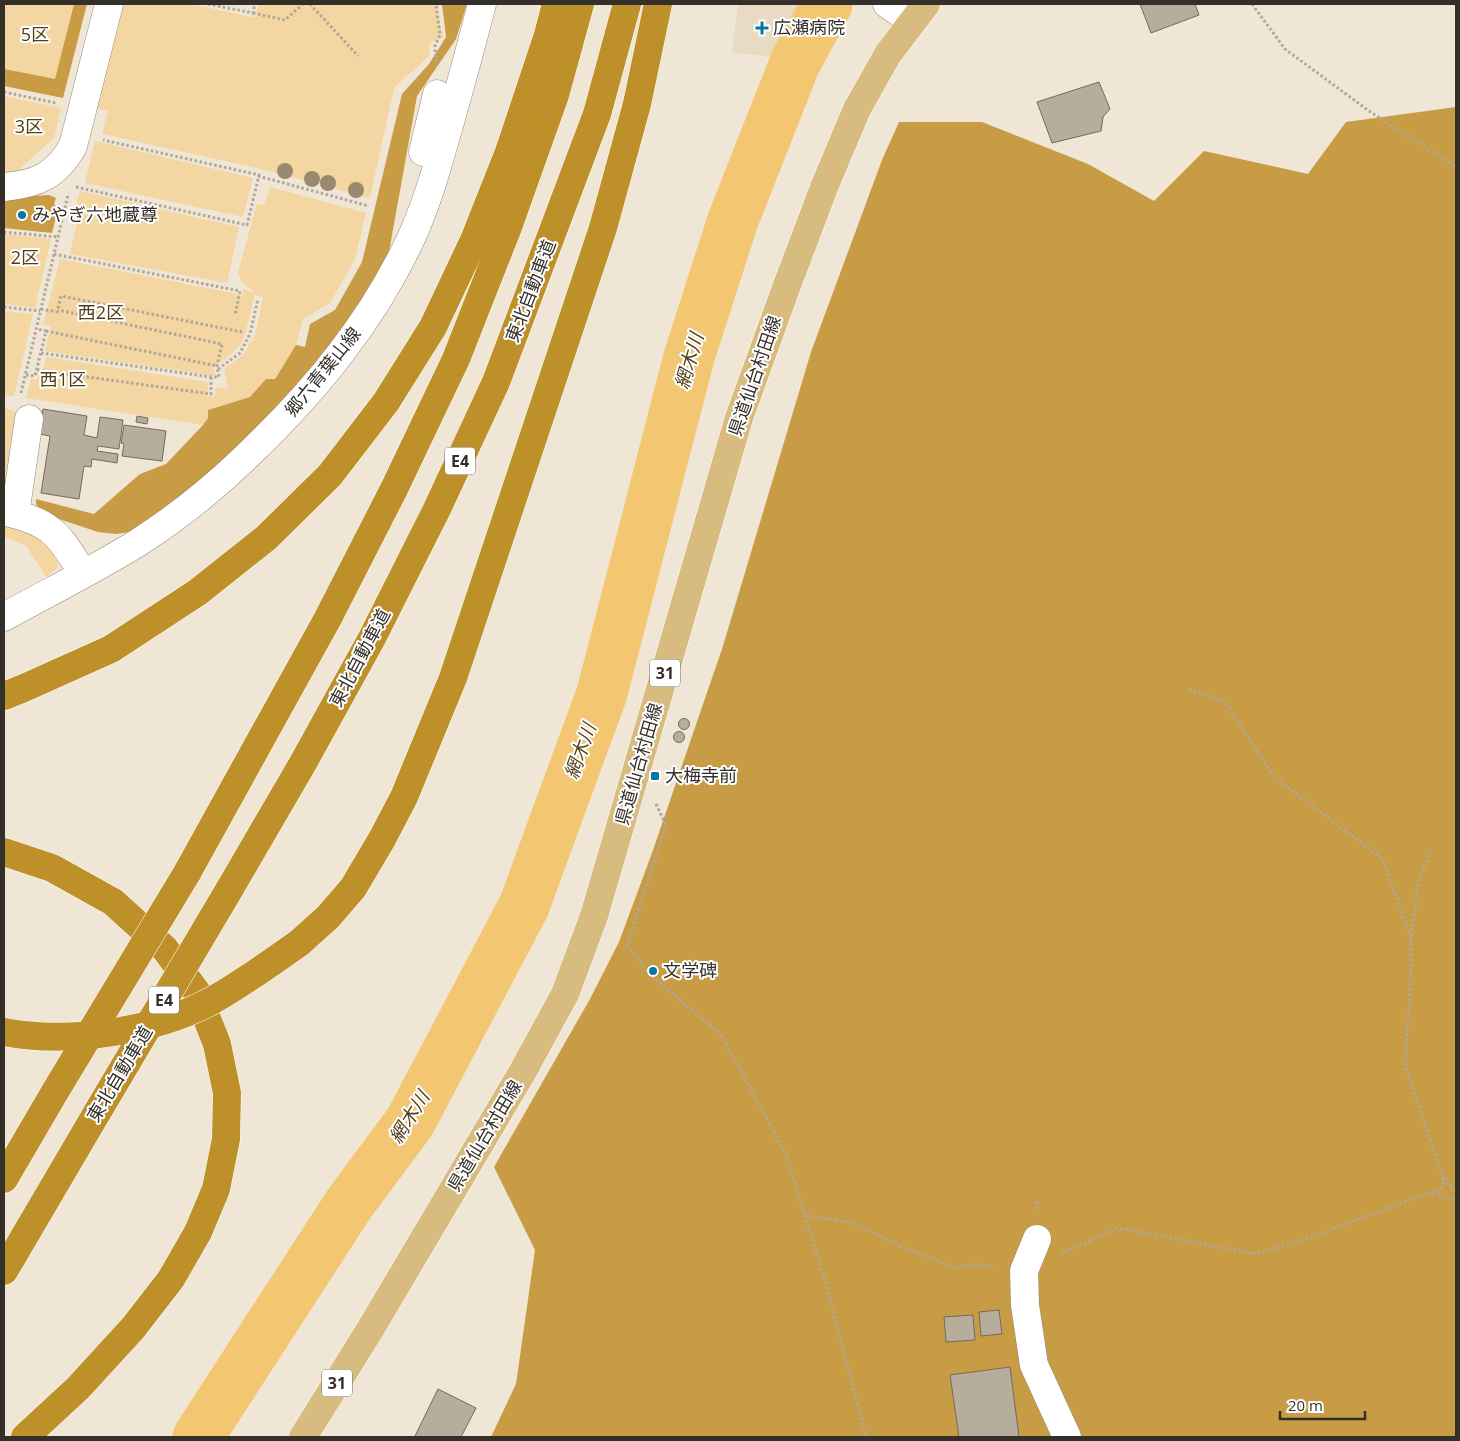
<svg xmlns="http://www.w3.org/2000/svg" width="1460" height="1441" viewBox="0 0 1460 1441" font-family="'Open Sans','Noto Sans JP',sans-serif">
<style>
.built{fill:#e9dbc3}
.green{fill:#f3d6a1}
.forest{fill:#c79c45}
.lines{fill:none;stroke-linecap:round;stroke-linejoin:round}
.river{stroke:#f3c771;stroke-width:51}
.building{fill:#b7ad9d;stroke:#746b5c}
.minor-casing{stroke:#938a7a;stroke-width:29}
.major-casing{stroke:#fff;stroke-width:29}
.highway-casing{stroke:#fff;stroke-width:29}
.path{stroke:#afa799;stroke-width:3;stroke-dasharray:2.5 2.5;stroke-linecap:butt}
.minor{stroke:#fff;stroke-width:28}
.major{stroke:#d8bc7f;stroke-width:28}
.highway{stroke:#be9029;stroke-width:28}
.highway-bridge-casing{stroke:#fff;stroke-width:29;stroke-linecap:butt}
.highway-bridge{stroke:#be9029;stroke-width:28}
.tree{fill:#988a6e}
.poi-dot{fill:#0777a1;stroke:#fff;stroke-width:2}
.labels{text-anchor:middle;stroke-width:4;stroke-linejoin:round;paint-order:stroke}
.shield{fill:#fff;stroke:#716e69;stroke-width:1}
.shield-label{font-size:16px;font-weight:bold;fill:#343029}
.poi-label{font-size:18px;fill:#343029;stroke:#fff;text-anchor:start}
.park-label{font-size:18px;fill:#503e19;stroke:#fff}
.street-label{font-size:18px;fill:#343029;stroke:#fff}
.water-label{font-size:19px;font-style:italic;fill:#54421d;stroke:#fff}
</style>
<rect width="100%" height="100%" fill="#f0e6d5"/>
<polygon class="built" points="738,4 800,4 776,58 732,52"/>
<g class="green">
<polygon points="4,4 74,4 55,80 4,69"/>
<polygon points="121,4 191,4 255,18 259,4 436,4 443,37 430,43 429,56 394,88 370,198 257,168 102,134 108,111 96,108"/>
<polygon points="4,96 61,108 54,138 15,173 4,174"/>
<polygon points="95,141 253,178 243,217 85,183"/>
<path d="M270 187 366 213 355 259 330 303 303 319 296 345 274 379H266L250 397 208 410V418L203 425 26 398 31 379 37 380 39 372H43L46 357 208 382 207 396 215 397 216 387 228 389 224 369 243 355 255 335 263 298 255 294C244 331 251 346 212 367L216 376 45 351 51 326 43 324 60 259 242 295 243 289 254 292 241 281 238 272 257 204 264 205Z"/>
<polygon points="80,191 239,227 227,283 70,254 78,218 73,217"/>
<polygon points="4,234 51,239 35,308 4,304"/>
<polygon points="4,311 33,314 14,396 4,395"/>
<polygon points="5,408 17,412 4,494 4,409"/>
<path d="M4 524C32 534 43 534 58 563L57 568 46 577 26 546 4 536Z"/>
</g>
<g class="forest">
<polygon points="74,4 87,4 63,98 4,86 4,69 55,79"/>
<polygon points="442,4 467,4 456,39 417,96 389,252 351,318 292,392 227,460 148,522 130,532 116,534 98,532 59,519 40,510 36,504 36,499 94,514 140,474 166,464 203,425 208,418 208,410 250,397 266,379 275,379 296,345 305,347 310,324 335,310 362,262 402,94 429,64 446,37"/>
<polygon points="1456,107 1456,1437 491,1437 516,1384 535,1250 494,1167 590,999 619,942 652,853 723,646 811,352 882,160 899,122 982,122 1088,164 1154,201 1204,151 1308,174 1346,122"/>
<polygon points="49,195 56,198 54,204 58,209 52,233 4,228 4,198"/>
</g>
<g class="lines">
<polyline class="river" points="198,1437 349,1204 410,1122 524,906 602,693 689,357 733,220 795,63 827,4"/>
</g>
<g class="building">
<polygon points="1140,4 1195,4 1199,15 1151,33"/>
<polygon points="1099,82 1110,109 1103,117 1101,131 1052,143 1037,102"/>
<polygon points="43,409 87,416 84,435 97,438 100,417 123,420 119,449 98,446 97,451 118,454 117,463 92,459 91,467 84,466 79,499 41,493 50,436 39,434"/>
<polygon points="137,416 148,418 147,424 136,422"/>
<polygon points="124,425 166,431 162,461 122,456 124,444 121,443"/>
<circle cx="684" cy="724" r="5.5"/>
<circle cx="679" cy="737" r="5.5"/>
<polygon points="999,1310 1002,1334 981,1336 979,1312"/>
<polygon points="973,1315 975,1340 946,1342 944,1317"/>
<polygon points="1010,1367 1019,1437 959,1437 950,1375"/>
<polygon points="438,1389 476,1408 461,1437 419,1437 415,1436"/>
</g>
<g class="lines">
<defs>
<g id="minor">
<polyline points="887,4 912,21"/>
<polyline points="423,152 437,94"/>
<path d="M4 187C37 184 56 176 73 146L109 4"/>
<path d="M4 511C19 515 38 520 50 530 64 540 73 559 83 573"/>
<polyline points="15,514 29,419"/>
<path d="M4 617C49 592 96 569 139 542 178 517 215 487 248 455 315 391 374 320 413 234 429 198 439 160 450 122 461 83 472 43 482 4"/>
<polyline points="1037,1239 1024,1271 1025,1305 1034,1365 1067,1437"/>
</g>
<polyline id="major" points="303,1437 371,1328 523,1071 565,994 594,916 739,418 786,288 825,185 857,109 888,54 926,4"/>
<g id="highway">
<polyline points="4,696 24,688 111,649 198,592 266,538 330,475 386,402 433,327 475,238 509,152 548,35 556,4"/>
<polyline points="4,852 52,868 113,902 165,949 196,991 217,1044 227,1093 226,1139 216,1189 198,1232 171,1279 133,1328 78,1388 25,1437"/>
<polyline points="187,873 328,618 394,489 456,359 508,227 555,95 580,4"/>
<polyline points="229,890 303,763 372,638 437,509 496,382 597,114 627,4"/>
<polyline points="299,943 328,917 353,888 382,839 404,797 453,678 603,228 637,104 658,4"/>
<polyline points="4,1179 56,1090"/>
<polyline points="4,1271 98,1111"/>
</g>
</defs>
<use href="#minor" class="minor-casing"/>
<use href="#major" class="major-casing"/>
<use href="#highway" class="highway-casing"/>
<g class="path">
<polyline points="208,4 253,13 255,4"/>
<polyline points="310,4 358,56"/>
<polyline points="1252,4 1285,49 1369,111 1456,167"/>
<polyline points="253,13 285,20 303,4"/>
<polyline points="436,62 435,46 440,35 436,4"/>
<polyline points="4,92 56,103"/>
<polyline points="258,176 369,206"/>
<polyline points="76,187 247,225 259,175 103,140"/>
<polyline points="4,232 58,237"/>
<polyline points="54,254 240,291 235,315"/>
<polyline points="4,307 40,311"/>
<polyline points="41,309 57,312 61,296 242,332"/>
<polyline points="46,331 217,366"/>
<polyline points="41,353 211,377 219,377 217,366 222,344 58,310"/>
<polyline points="218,369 240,353 250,334 258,299"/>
<polyline points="37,370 211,394 211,377"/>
<polyline points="26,375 35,376 46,331 37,329"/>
<polyline points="21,393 68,195"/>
<polyline points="1189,689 1226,703 1274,777 1383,859 1411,939"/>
<polyline points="656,804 666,825 627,946 655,979 720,1033 786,1154 826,1284 866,1437"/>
<polyline points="1430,851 1418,884 1411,939 1411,976 1405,1065 1443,1178 1443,1186 1440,1191 1432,1192"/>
<polyline points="1443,1178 1456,1191"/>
<polyline points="1037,1201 1037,1211"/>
<polyline points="805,1215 853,1223 904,1248 956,1268 974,1264 996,1267"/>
<polyline points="1061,1254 1118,1228 1256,1254 1311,1237 1429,1193 1456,1200"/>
</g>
<use href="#minor" class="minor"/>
<use href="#major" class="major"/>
<use href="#highway" class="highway"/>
<defs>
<g id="highway-bridge">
<path d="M4 1032C67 1044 156 1032 213 1000 243 983 271 963 299 943"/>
<polyline points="56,1090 187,873"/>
<polyline points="98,1111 229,890"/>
</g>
</defs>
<use href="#highway-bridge" class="highway-bridge-casing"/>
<use href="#highway-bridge" class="highway-bridge"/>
</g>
<g class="tree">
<circle cx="285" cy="171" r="8"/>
<circle cx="312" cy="179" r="8"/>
<circle cx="328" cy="183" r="8"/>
<circle cx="356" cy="190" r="8"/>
</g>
<g class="poi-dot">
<path d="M759.5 20.5h5v5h5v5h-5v5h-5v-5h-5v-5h5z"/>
<circle cx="22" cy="215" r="5"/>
<rect x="650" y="771" width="10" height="10" rx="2.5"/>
<circle cx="653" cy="971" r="5"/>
</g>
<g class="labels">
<g class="shield">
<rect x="445" y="447.5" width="30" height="27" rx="4"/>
<rect x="650" y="659.5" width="30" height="27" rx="4"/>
<rect x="149" y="986.5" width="30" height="27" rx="4"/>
<rect x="322" y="1369.5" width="30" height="27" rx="4"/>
</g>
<g class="shield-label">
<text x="460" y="467">E4</text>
<text x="665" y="679">31</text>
<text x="164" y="1006">E4</text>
<text x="337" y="1389">31</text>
</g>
<g class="poi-label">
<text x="773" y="34">広瀬病院</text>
<text x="32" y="221">みやぎ六地蔵尊</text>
<text x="665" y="782">大梅寺前</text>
<text x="663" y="977">文学碑</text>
</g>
<g class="park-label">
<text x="35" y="41">5区</text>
<text x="29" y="133">3区</text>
<text x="25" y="264">2区</text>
<text x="101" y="319">西2区</text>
<text x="63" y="386">西1区</text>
</g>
<g class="street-label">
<text transform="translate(531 291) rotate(-69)" y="6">東北自動車道</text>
<text transform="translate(323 372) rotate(-51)" y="6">郷六青葉山線</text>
<text transform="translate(755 376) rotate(-71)" y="6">県道仙台村田線</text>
<text transform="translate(360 658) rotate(-62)" y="6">東北自動車道</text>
<text transform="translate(639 764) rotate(-74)" y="6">県道仙台村田線</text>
<text transform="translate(120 1074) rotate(-59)" y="6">東北自動車道</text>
<text transform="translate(485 1136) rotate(-59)" y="6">県道仙台村田線</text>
</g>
<g class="water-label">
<text transform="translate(689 361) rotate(-74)" y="7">網木川</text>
<text transform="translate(580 751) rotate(-70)" y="7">網木川</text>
<text transform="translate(409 1117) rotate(-58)" y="7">網木川</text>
</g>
</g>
<rect width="1460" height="1441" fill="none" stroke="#343029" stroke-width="10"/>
<path d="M1280 1411v8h85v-8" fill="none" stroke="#343029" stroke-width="2.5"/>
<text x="1288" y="1411" font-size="15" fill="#343029" stroke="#ffffff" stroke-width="4" paint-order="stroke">20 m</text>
</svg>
